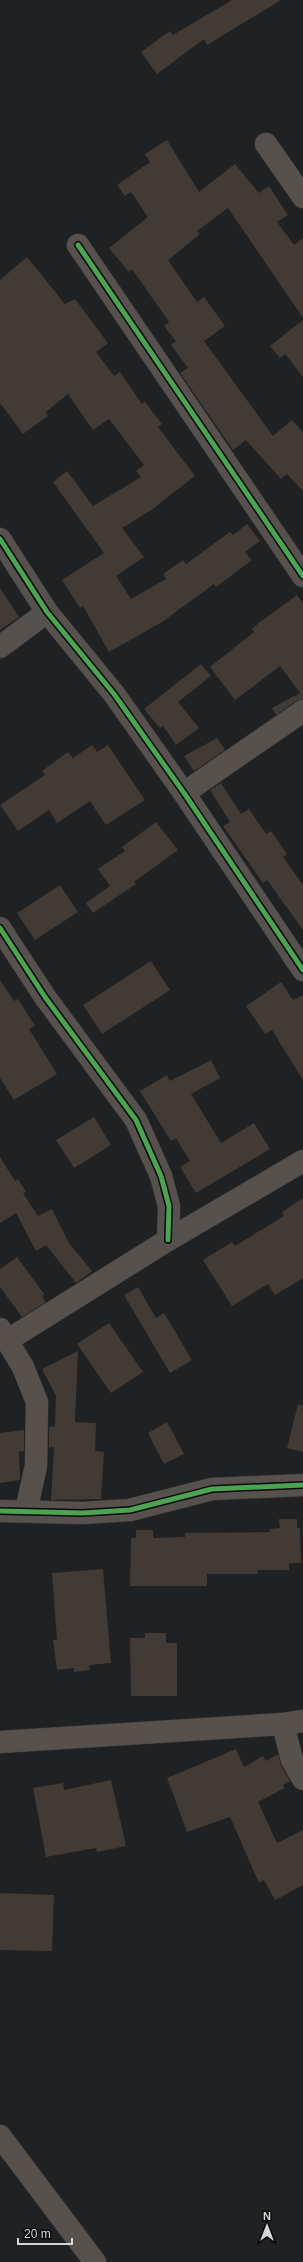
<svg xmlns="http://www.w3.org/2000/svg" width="303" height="2262" viewBox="0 0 303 2262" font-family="Helvetica,sans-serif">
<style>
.building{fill:#423a34}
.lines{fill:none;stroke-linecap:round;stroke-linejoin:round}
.minor-casing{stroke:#3e3e3f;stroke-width:23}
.minor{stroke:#57514e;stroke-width:22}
.cycleway-casing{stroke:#090b0c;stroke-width:8}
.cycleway{stroke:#4ca352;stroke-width:5}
</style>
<rect width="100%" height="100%" fill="#202123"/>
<g class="building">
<polygon points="232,0 281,0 207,45 204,39 157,74 141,52 170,31 173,35"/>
<polygon points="167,140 199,192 235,164 259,193 269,186 288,215 277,222 294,245 303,238 303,318 228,208 197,231 200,234 168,260 197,302 204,297 225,326 204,341 273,436 292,420 303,432 303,491 287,474 281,479 246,440 233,450 180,373 188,368 171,345 176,341 164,326 169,322 132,269 129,272 109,248 148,217 131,192 125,196 117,185 150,162 145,154"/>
<polygon points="27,257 65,304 75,299 108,343 96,352 114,376 120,372 142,404 145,402 162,424 158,427 195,476 156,506 156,507 122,528 144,557 116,576 131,599 166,579 163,574 183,560 186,564 230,532 233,535 247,524 260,541 245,552 252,560 216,587 214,584 162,622 109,652 83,606 80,608 62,580 104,553 53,482 67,471 93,506 141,477 136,471 144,465 109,419 93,430 68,394 46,412 48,416 23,434 0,403 0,280"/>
<polygon points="303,320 303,377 285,354 280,358 270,346"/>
<polygon points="0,588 19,617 0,630"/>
<polygon points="297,595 303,603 303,699 296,701 276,715 272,708 300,693 280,666 235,700 210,667 254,632 252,629 260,622"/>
<polygon points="201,664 211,676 178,702 199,728 176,745 163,726 160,728 144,709"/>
<polygon points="217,738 225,750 194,771 184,756"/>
<polygon points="92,745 97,752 108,745 145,800 106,825 90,801 57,823 49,810 18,831 0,805 45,775 42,771 68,752 73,758"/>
<polygon points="221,783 241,814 249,809 266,834 271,831 287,854 283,857 303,885 303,930 267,880 263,883 223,826 230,822 210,790"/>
<polygon points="156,822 178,850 134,882 136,884 93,913 86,903 110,886 98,869 125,851 122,847"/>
<polygon points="60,885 78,912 35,940 17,913"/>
<polygon points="151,961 170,990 102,1034 83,1005"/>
<polygon points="0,980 14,1001 18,999 35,1026 29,1029 57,1074 14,1100 0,1078"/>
<polygon points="281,982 293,1000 303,995 303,1080 272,1030 265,1034 246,1006"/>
<polygon points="211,1060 220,1078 191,1094 221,1143 254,1123 270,1149 196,1193 180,1167 190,1161 176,1138 171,1141 140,1091 167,1075 170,1081"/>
<polygon points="94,1117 111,1145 74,1168 56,1140"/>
<polygon points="0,1157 15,1181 18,1179 26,1192 23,1193 38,1216 52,1209 69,1243 92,1271 76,1283 46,1245 36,1251 16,1213 0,1223"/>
<polygon points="303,1198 303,1278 275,1295 268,1284 232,1306 203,1260 232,1242 235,1246 284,1216 282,1212"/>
<polygon points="17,1257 44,1294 42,1296 46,1302 22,1317 0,1287 0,1269"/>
<polygon points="138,1287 156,1318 164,1313 192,1360 170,1373 124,1295"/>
<polygon points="109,1323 143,1372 111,1393 77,1344"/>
<polygon points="78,1351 75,1422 96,1423 95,1451 104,1452 101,1499 51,1500 54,1447 49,1448 49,1427 55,1426 56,1396 42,1369"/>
<polygon points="298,1404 303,1405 303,1452 287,1448"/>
<polygon points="167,1422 184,1454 164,1464 148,1433"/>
<polygon points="24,1430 24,1451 19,1452 20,1480 0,1483 0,1433"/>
<polygon points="279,1519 297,1519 297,1528 300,1528 301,1563 289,1563 289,1570 257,1570 258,1574 207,1574 207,1586 130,1586 131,1538 136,1538 136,1530 153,1530 153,1538 185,1537 185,1533 270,1532 269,1529 280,1528"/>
<polygon points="103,1569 111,1663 89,1665 90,1670 74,1672 74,1668 57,1670 53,1640 57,1640 52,1573"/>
<polygon points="145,1633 166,1633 166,1643 177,1643 177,1696 131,1696 130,1638 145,1638"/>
<polygon points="236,1749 244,1767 263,1756 266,1761 278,1754 281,1766 290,1781 283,1785 285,1788 258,1802 277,1843 303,1830 303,1885 275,1900 264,1880 259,1883 230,1817 187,1832 167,1778"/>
<polygon points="111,1780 126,1846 97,1852 96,1848 46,1857 33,1788 63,1783 64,1790"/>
<polygon points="0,1893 54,1895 52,1951 0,1950"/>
</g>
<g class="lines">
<defs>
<g id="minor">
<polyline points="266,144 303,197"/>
<polyline points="78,245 303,576"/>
<polyline points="0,539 47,612 114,694 184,793 303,970"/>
<polyline points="0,647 47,612"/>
<polyline points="184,793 303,711"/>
<polyline points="0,928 45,997 136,1120 161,1176 169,1206 168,1240"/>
<polyline points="0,1329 23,1367 37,1402 36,1466 26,1511"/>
<polyline points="8,1340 168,1240 303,1161"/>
<polyline points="0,1511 83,1513 130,1510 212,1489 303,1485"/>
<polyline points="283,1724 292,1760 303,1779"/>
<polyline points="0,1742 283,1724 303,1721"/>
<polyline points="0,2136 95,2262"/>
</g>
</defs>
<use href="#minor" class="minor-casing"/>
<use href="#minor" class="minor"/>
<defs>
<g id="cycleway">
<polyline points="78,245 303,576"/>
<polyline points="0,539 47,612 114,694 184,793 303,970"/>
<polyline points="0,928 45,997 136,1120 161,1176 169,1206 168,1240"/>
<polyline points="0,1511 83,1513 130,1510 212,1489 303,1485"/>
</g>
</defs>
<use href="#cycleway" class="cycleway-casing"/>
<use href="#cycleway" class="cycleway"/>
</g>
<g transform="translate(267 2226)" stroke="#090b0c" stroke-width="3" paint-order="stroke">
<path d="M0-3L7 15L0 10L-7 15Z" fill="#d4d6d8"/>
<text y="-6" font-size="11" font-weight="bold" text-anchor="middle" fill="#d4d6d8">N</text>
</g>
<path d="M18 2238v6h54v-6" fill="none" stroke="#d4d6d8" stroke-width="2"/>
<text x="24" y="2238" font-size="12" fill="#d4d6d8" stroke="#090b0c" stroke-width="3" paint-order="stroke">20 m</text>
</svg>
